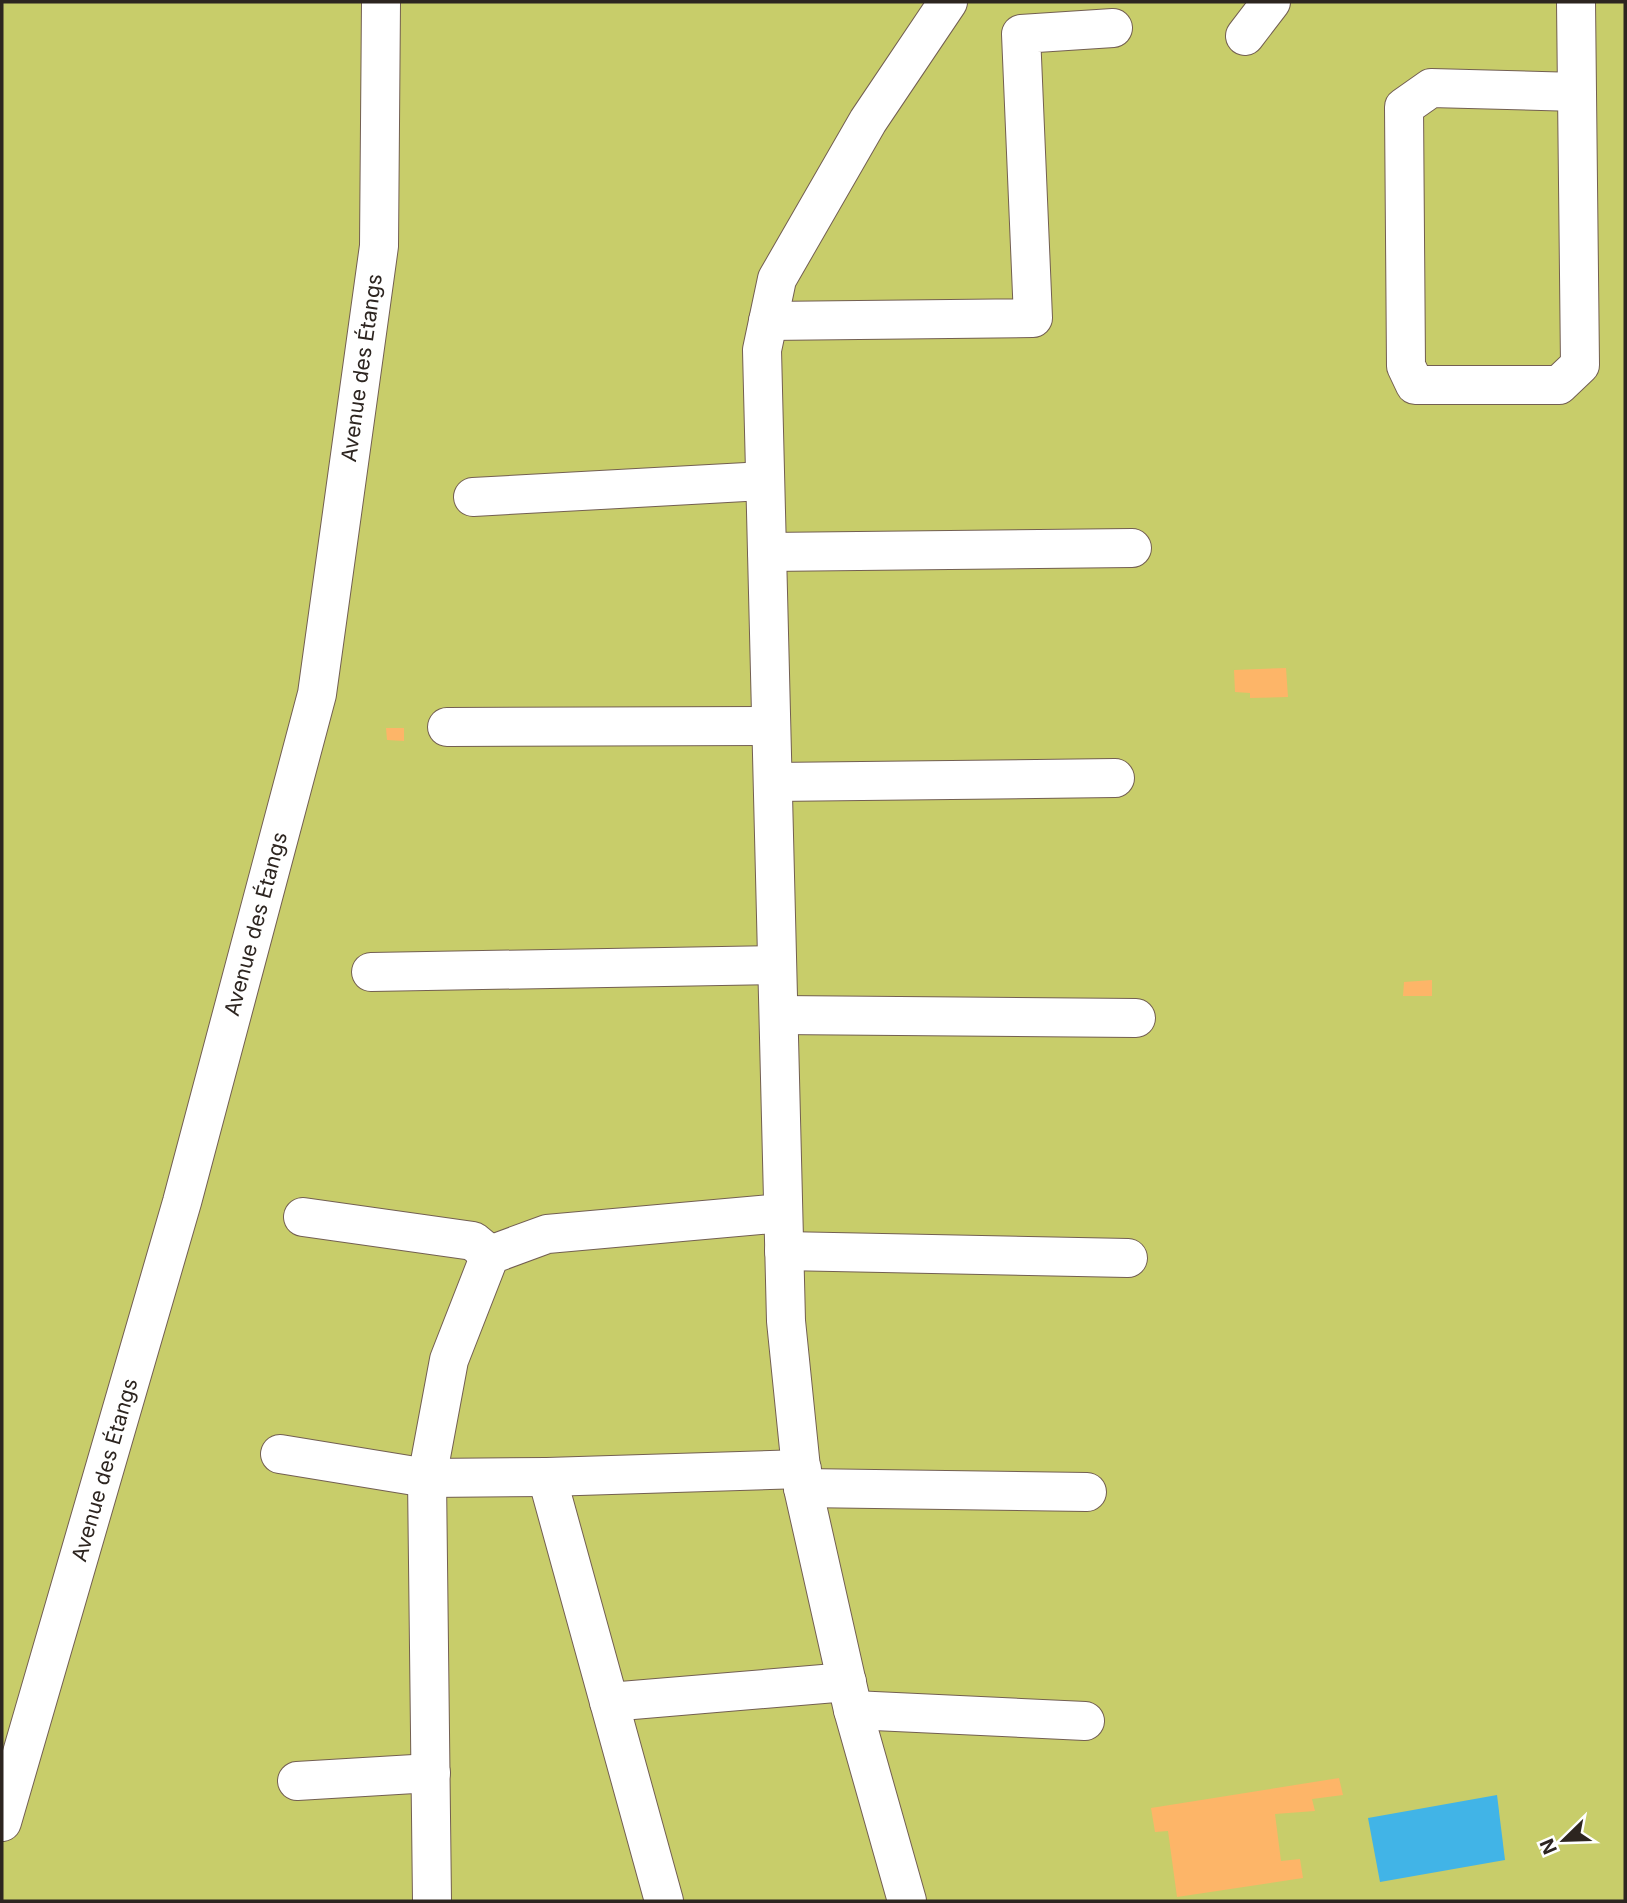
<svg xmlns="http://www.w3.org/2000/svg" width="1627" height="1903" viewBox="0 0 1627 1903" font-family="Inter,sans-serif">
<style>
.green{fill:#c8cd6a}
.water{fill:#41b4e7}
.building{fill:#fdb568}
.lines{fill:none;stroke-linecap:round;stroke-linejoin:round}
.minor-casing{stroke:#735f52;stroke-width:40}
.minor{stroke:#fff;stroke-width:38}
.labels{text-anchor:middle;stroke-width:5;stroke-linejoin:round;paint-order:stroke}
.street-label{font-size:21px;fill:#2d2520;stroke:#fff}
</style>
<rect width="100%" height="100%" fill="#fde5d7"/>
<rect class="green" x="2" y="2" width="1623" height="1899"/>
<polygon class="water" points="1497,1795 1505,1860 1380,1882 1368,1818"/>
<g class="building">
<polygon points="1286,668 1288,697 1250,698 1250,693 1235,692 1234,670"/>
<polygon points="386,728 404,728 404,741 387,740"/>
<polygon points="1432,980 1432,996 1403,996 1404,982"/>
<polygon points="1339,1778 1343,1795 1312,1799 1315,1811 1275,1814 1281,1861 1300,1859 1303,1878 1177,1897 1168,1831 1155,1832 1151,1808"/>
</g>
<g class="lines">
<defs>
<g id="minor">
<polyline points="1576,2 1580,365 1559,385 1415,385 1406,366 1404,107 1431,88 1577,92"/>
<polyline points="1245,36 1271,2"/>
<polyline points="768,321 1033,318 1021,34 1113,28"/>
<polyline points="473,497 765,481"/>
<polyline points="767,552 1132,548"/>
<polyline points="447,727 771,726"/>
<polyline points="773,782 1115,778"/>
<polyline points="371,972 777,965"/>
<polyline points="779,1015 1136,1018"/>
<polyline points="303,1217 473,1241 490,1255"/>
<polyline points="784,1251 1128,1258"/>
<polyline points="280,1454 427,1478 547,1477"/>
<polyline points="803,1488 1087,1492"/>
<polyline points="609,1702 847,1682"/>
<polyline points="853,1710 1085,1721"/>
<polyline points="297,1781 431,1773"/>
<polyline points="2,1822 182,1202 317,694 379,246 381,2"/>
<polyline points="432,1901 427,1478 449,1360 490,1255 547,1234 783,1213"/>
<polyline points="664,1901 547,1477 802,1469"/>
<polyline points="907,1901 853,1710 803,1488 786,1321 762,350 777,279 868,121 948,2"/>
</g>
</defs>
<use href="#minor" class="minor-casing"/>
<use href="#minor" class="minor"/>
</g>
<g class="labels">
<g class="street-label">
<text transform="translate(362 368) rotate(-82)" y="7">Avenue des Étangs</text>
<text transform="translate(256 924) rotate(-75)" y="7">Avenue des Étangs</text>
<text transform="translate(105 1470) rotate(-74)" y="7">Avenue des Étangs</text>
</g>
</g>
<rect width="1627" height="1903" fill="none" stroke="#2d2520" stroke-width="7"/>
<g transform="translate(1564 1840) rotate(247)" stroke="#ffffff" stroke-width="5" paint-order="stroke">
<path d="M0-5L12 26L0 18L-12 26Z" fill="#2d2520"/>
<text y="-10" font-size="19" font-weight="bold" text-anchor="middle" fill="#2d2520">N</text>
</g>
</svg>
